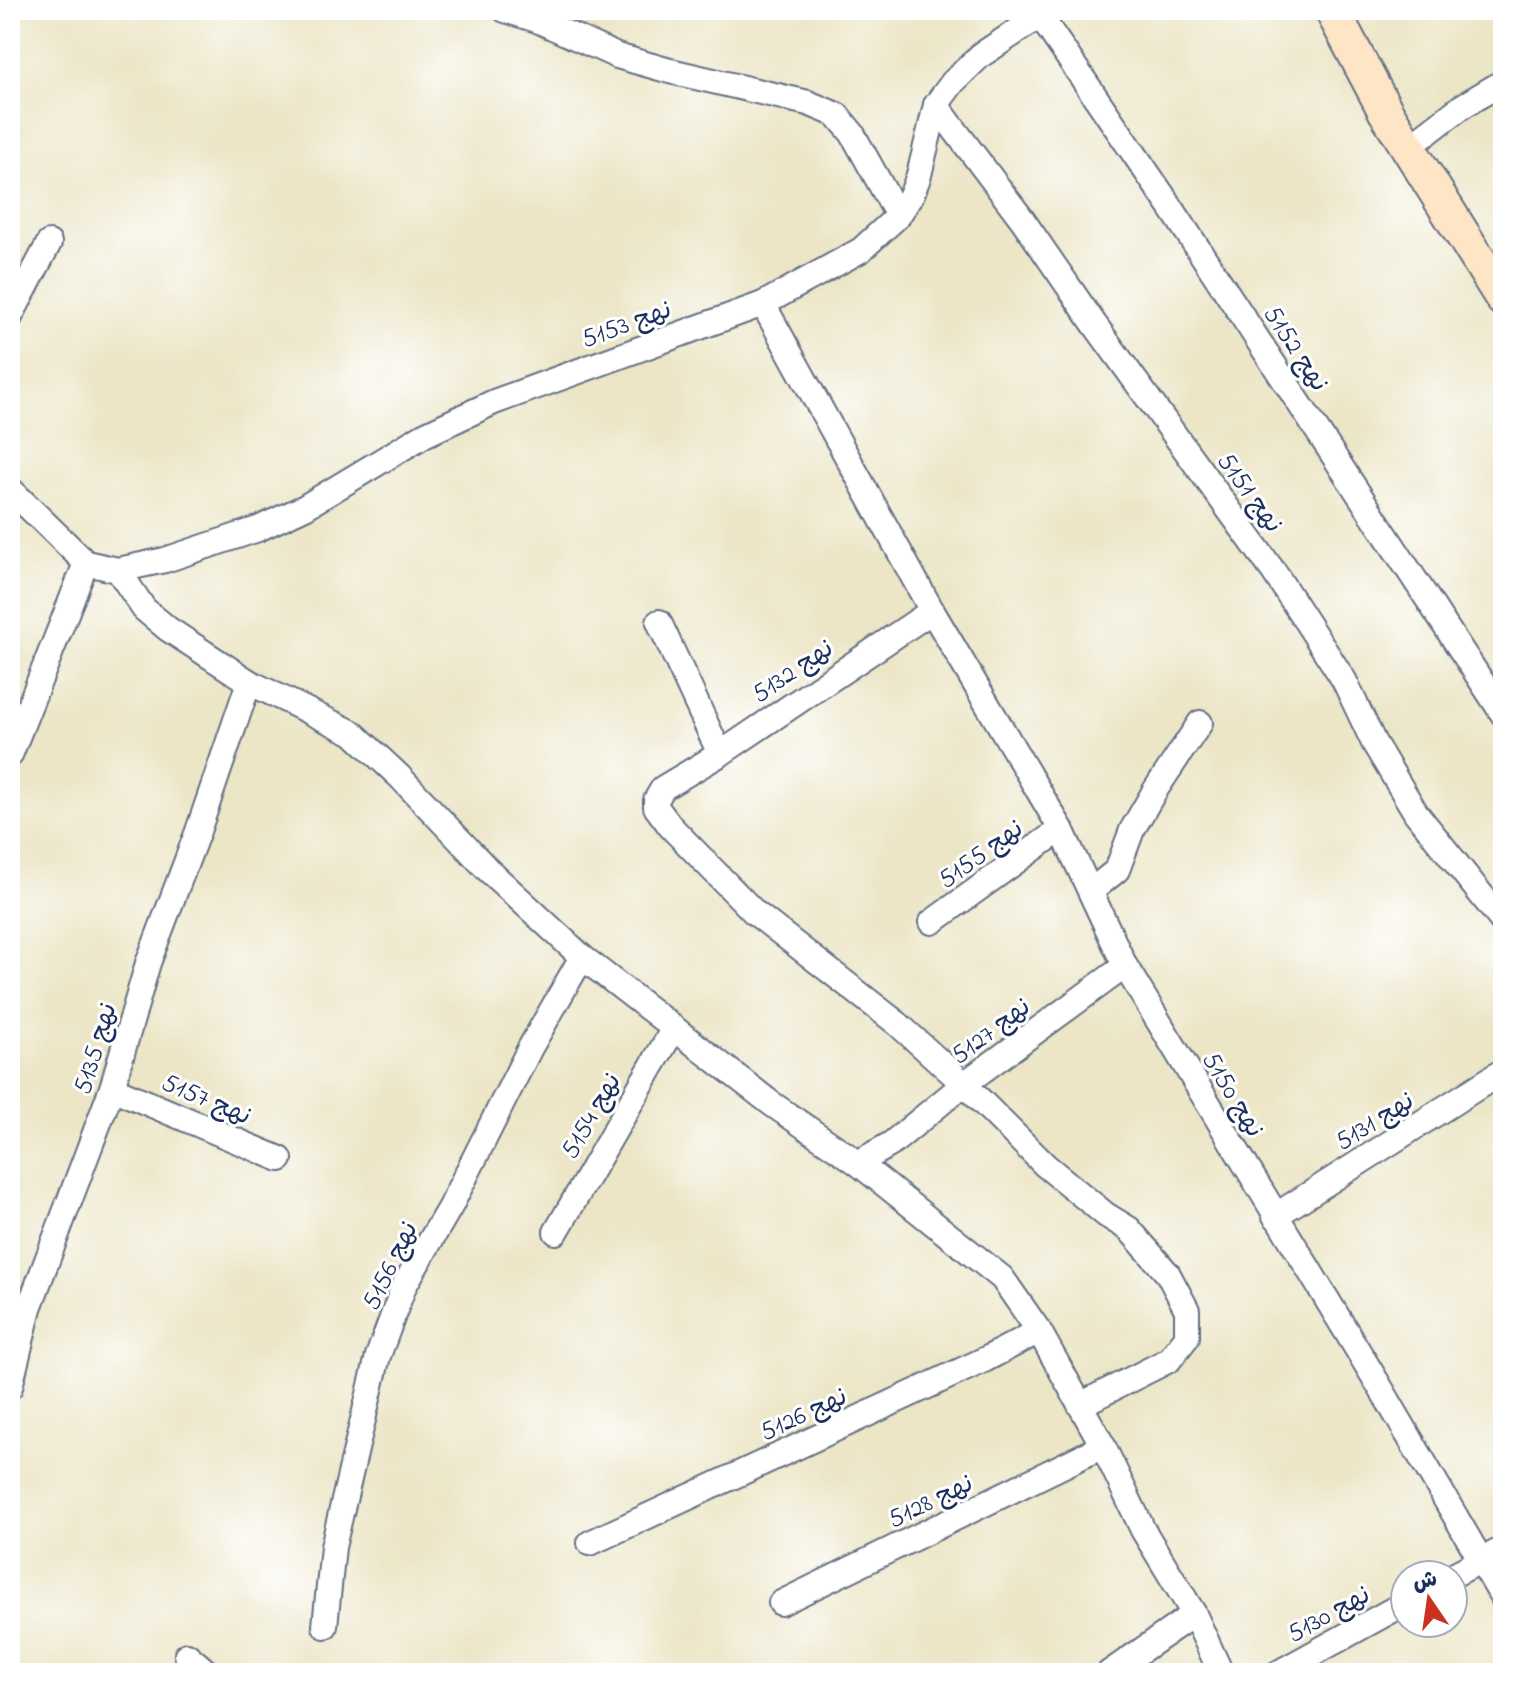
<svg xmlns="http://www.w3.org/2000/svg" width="1513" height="1683" viewBox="0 0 1513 1683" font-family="'Indie Flower','Playpen Sans Arabic',sans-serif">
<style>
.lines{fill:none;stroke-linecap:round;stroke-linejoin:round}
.street-casing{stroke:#646f82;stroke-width:28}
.secondary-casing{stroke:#646f82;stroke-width:38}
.street{stroke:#fff;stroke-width:24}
.secondary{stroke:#fde5c5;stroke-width:34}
.labels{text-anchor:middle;stroke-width:6;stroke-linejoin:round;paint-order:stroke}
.street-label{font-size:26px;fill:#1b2f5e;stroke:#fff}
</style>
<rect width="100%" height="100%" fill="#fff"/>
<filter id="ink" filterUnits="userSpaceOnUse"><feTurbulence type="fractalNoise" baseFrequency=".0125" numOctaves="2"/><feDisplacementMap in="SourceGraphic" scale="16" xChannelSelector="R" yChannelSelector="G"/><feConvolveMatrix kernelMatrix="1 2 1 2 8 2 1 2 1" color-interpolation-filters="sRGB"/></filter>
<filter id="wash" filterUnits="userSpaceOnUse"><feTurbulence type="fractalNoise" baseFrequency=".006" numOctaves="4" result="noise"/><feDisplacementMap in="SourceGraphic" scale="32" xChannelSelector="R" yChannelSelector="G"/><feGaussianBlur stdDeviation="1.8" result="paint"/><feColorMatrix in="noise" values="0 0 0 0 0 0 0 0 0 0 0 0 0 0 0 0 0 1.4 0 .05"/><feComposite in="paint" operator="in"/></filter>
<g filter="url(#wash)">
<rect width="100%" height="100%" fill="#ece5c6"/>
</g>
<g filter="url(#ink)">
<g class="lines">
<defs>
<g id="street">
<polyline points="505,10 537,20 617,56 670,71 808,103 837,115 852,133 898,216"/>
<polyline points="1040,16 1172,209 1503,714"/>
<polyline points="936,105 1022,219 1095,325 1274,572 1344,680 1374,743 1416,813 1503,922"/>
<polyline points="1409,147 1461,107 1503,82"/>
<polyline points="763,304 932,611 1061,829 1125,966 1380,1387 1503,1598"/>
<polyline points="10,317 49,243"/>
<polyline points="10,489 86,563 118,570 165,560 258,529 305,507 424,435 494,402 763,304 861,250 898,216 912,194 919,175 936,105 953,82 981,55 1049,10"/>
<polyline points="118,570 144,609 168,629 249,682 353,733 400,777 487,869 582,957 772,1104 858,1163 1002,1278 1039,1331 1103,1446 1143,1530 1194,1614 1221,1673"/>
<polyline points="932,611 720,754 663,788 656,800 656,807 671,827 754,912 898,1024 964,1084 1045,1165 1106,1215 1129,1229 1168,1274 1187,1310 1187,1337 1169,1360 1080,1405"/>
<polyline points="659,622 720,754"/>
<polyline points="10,755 86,563"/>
<polyline points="1091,891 1117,870 1132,830 1154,792 1200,723"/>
<polyline points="932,922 1061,829"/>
<polyline points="112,1088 280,1159"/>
<polyline points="858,1163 891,1144 964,1084 1125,966"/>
<polyline points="1275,1216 1503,1071"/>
<polyline points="556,1232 674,1028"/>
<polyline points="10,1387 29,1308 112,1088 148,963 198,831 249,682"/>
<polyline points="590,1543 986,1359 1039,1331"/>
<polyline points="1453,1575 1503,1549"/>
<polyline points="781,1603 1103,1446"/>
<polyline points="325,1626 333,1547 378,1356 404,1286 450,1207 530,1048 582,957"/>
<polyline points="187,1655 208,1673"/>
<polyline points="1109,1673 1194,1614"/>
<polyline points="1278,1673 1405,1603"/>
</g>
<polyline id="secondary" points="1332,10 1386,112 1503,299"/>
</defs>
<use href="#street" class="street-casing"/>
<use href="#secondary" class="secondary-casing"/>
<use href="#street" class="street"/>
<use href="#secondary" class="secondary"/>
</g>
</g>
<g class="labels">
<g class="street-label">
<text transform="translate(626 323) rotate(-20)" y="9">نهج 5153</text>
<text transform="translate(1297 348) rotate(57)" y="9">نهج 5152</text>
<text transform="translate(1251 492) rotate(54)" y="9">نهج 5151</text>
<text transform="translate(792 670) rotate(-34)" y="9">نهج 5132</text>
<text transform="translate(980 853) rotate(-36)" y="9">نهج 5155</text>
<text transform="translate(990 1030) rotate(-37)" y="9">نهج 5127</text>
<text transform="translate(94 1048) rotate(-73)" y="9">نهج 5135</text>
<text transform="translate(1234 1094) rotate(59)" y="9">نهج 5150</text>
<text transform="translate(207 1098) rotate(23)" y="9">نهج 5157</text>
<text transform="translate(590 1115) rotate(-60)" y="9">نهج 5154</text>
<text transform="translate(1374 1120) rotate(-32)" y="9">نهج 5131</text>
<text transform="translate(389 1265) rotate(-64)" y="9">نهج 5156</text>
<text transform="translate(803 1413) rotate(-25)" y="9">نهج 5126</text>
<text transform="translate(930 1500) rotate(-26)" y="9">نهج 5128</text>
<text transform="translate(1328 1613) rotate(-29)" y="9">نهج 5130</text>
</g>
</g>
<rect width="1513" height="1683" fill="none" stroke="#fff" stroke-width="40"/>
<g transform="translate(1429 1599) rotate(347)"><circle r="38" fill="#ffffff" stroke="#a4acbf" stroke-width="2"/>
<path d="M0-6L14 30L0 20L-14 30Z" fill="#c8321e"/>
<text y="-12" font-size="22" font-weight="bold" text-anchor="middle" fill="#1b2f5e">ش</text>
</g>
</svg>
